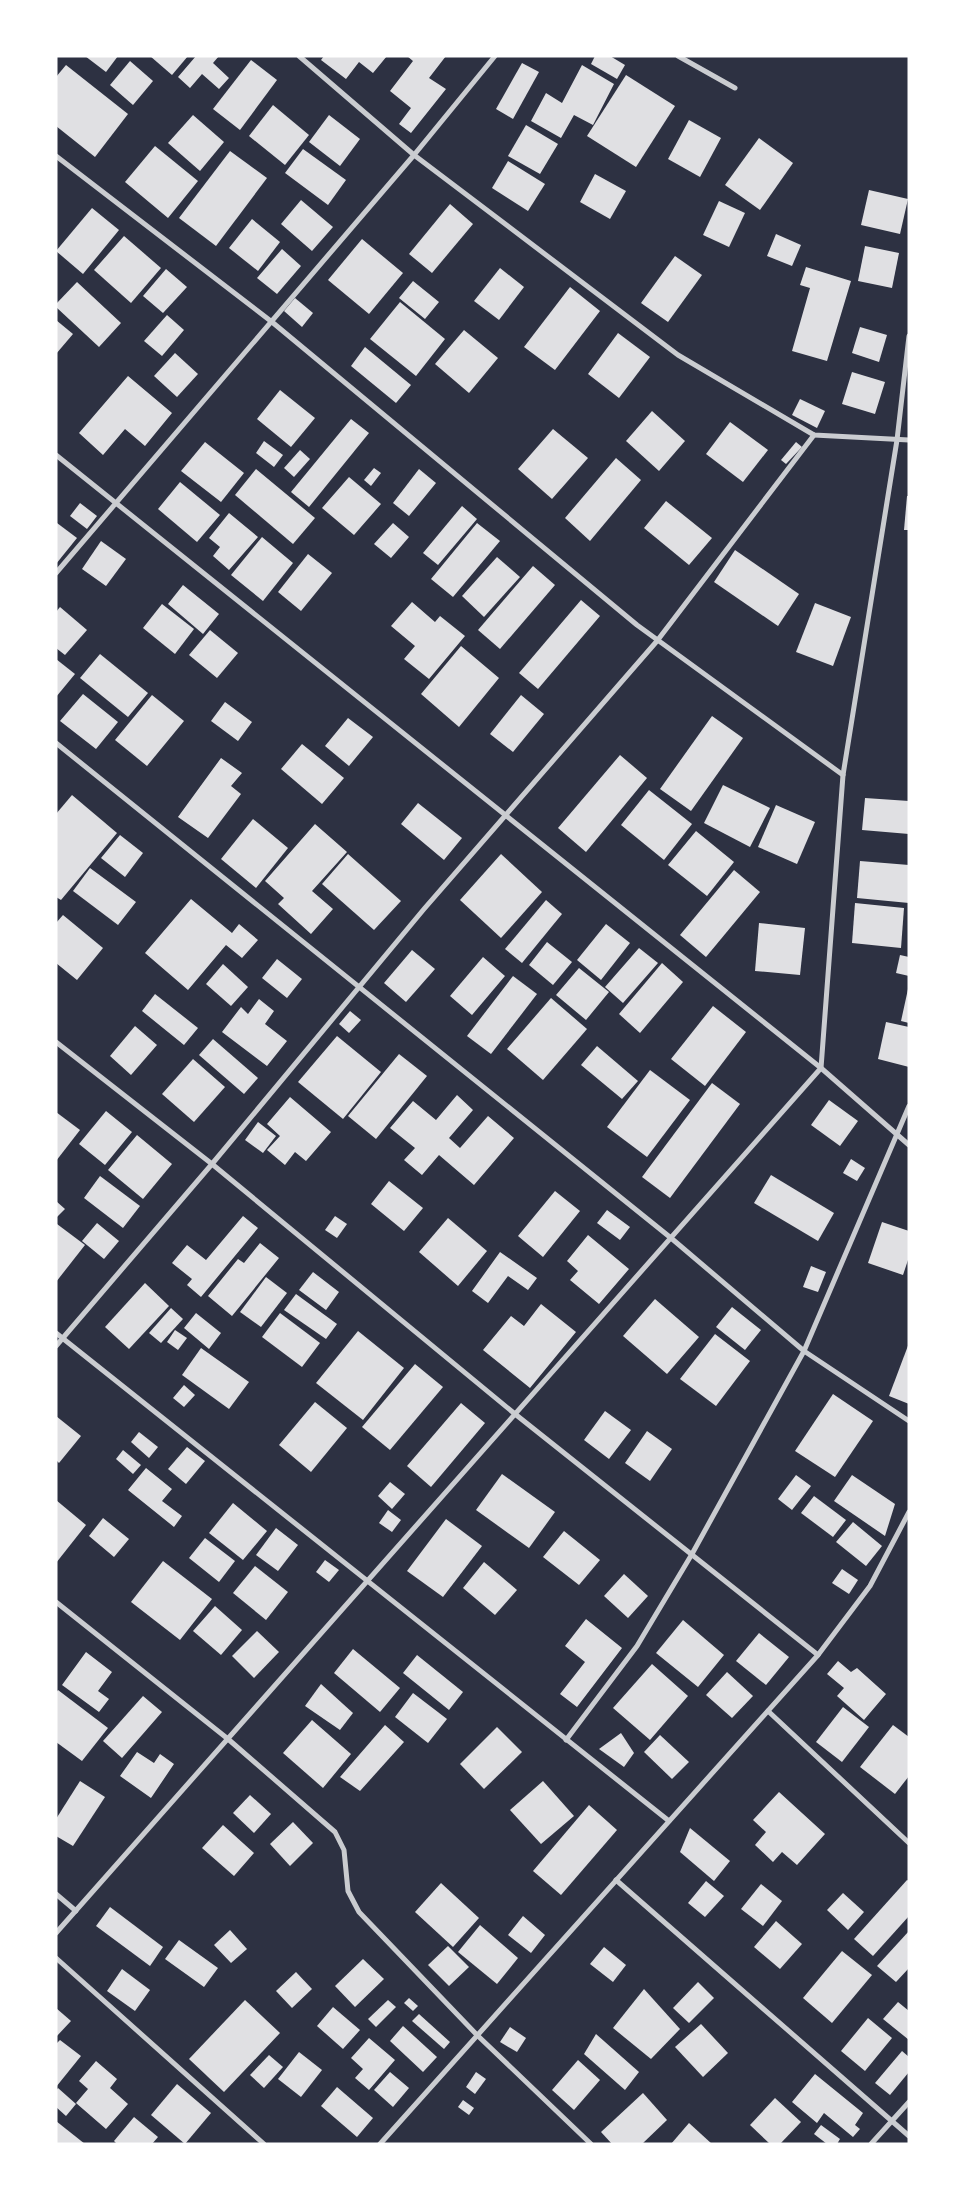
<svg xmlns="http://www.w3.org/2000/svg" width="965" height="2200" viewBox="0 0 965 2200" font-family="'Roboto Serif',serif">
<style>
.building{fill:#e0e0e3}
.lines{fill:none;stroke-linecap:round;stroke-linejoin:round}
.minor{stroke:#caccd0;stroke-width:5}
</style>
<rect width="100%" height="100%" fill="#2d3142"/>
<g class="building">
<polygon points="85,56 118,56 106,72"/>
<polygon points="150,56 188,56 172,75"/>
<polygon points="196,56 219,56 213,63 229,78 219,89 202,74 190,88 178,77"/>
<polygon points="324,56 387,56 373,73 359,62 346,79 321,60"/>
<polygon points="407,56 446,56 429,78 446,89 411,133 399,124 411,108 390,91 413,61"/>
<polygon points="595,56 610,56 625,65 617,79 591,64"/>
<polygon points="251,60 277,80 240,130 213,109"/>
<polygon points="130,61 153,81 133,105 110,85"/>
<polygon points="522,63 539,72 513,119 496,109"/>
<polygon points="66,65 128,114 95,157 56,126 56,77"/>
<polygon points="582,65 614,84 593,125 574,115 561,138 531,121 546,93 562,103"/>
<polygon points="626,75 675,106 636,167 587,136"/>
<polygon points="273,105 309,135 285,165 249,136"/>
<polygon points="193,115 224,142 200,171 168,143"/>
<polygon points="329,115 360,139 340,166 309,142"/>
<polygon points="689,120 721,138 700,177 668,159"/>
<polygon points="526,125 558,144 540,174 508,156"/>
<polygon points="759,138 793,163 760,210 725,185"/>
<polygon points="155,146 198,181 168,218 125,182"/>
<polygon points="303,149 346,180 328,205 285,173"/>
<polygon points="230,151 267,178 216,246 179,218"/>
<polygon points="508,161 545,184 528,211 492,188"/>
<polygon points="595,174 626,191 610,219 580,202"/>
<polygon points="869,190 908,199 900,234 861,225"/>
<polygon points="301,200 333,227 312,251 281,224"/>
<polygon points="719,201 745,213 729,247 703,235"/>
<polygon points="450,204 473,224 432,273 409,254"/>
<polygon points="92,208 119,230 83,274 56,251"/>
<polygon points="252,219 280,242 258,271 229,248"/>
<polygon points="776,234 801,245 792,266 767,256"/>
<polygon points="124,236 161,268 131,303 94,270"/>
<polygon points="362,239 403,273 369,314 328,280"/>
<polygon points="865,246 899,253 892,288 858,281"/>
<polygon points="282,249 301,266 277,294 257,278"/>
<polygon points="675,256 702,275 668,322 641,303"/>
<polygon points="806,267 851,281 827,361 792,351 810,288 800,285"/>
<polygon points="500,268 524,287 499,320 474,301"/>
<polygon points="166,269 187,287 163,313 143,296"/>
<polygon points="413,281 439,302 425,319 399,298"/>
<polygon points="77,282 121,323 99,347 56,307 56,304"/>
<polygon points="570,287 600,311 555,370 524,347"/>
<polygon points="295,298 313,313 302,327 284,311"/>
<polygon points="400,302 445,339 416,376 370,339"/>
<polygon points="167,315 184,330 162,356 144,341"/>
<polygon points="56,320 73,334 56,354"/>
<polygon points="860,327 887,335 879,362 852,353"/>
<polygon points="464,330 498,358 469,393 435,364"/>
<polygon points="618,333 650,357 619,398 588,374"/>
<polygon points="365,347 411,385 396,403 351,366"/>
<polygon points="175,353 198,374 177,397 154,376"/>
<polygon points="852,372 885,382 875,414 842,404"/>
<polygon points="128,376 172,413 145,446 125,429 103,455 79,433"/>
<polygon points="280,390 315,418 291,447 257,419"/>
<polygon points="800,399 825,411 817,428 792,415"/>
<polygon points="652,411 685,441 659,471 626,441"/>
<polygon points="351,419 369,433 309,507 291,492"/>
<polygon points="730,422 768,450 743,482 706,454"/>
<polygon points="553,429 588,458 552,499 518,469"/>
<polygon points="264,441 283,455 274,467 256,453"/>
<polygon points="205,442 244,473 221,502 181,471"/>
<polygon points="796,442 802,447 786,464 781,460"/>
<polygon points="300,450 310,459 294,477 284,468"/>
<polygon points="616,458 641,480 590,541 565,518"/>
<polygon points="374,468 381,473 371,486 364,480"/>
<polygon points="256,469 315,518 293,544 235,495"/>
<polygon points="419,469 436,483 409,516 393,503"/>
<polygon points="349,477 381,504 354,535 322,508"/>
<polygon points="180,482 220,515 197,542 158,509"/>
<polygon points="907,496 909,496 909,530 904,530"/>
<polygon points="666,501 712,538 689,565 644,528"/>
<polygon points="80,503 97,516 87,529 70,516"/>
<polygon points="462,506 477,519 438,565 423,553"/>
<polygon points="229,513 258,537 229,570 213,556 220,547 209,538"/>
<polygon points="57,523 77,538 56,564 56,524"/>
<polygon points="393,523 409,537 391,558 374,544"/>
<polygon points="477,523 500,541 453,597 431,579"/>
<polygon points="262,537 293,563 263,601 231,575"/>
<polygon points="101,541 126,559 106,586 82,569"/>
<polygon points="735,550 799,594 778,626 714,582"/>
<polygon points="308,554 332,573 301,611 278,592"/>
<polygon points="497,557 520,577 484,617 462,596"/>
<polygon points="533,566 555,585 500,649 478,630"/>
<polygon points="183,585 219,614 203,634 168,604"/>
<polygon points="581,600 600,616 538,689 519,673"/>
<polygon points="412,602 435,622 440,616 465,636 429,679 404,659 415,646 391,626"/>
<polygon points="815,603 851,617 833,666 796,652"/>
<polygon points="162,604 194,629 175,654 143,628"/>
<polygon points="60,607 87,630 65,655 56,648 56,612"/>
<polygon points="210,630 238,653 217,678 189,655"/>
<polygon points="461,646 499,678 459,727 421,694"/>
<polygon points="100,654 148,693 128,717 80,678"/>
<polygon points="56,659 75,674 56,697"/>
<polygon points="83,694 118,722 96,749 60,721"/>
<polygon points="152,695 184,721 147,766 115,740"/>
<polygon points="521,695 544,714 513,752 490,734"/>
<polygon points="225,702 252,722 238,741 211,721"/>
<polygon points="712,716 743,738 691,811 660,789"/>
<polygon points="348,718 373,737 349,766 325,746"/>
<polygon points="302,744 344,778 322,804 281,769"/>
<polygon points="620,755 647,778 586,852 558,828"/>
<polygon points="221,758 242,773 231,786 241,794 208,838 178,817"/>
<polygon points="723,785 770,808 750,847 704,823"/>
<polygon points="649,790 692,824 664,860 621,825"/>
<polygon points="72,795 117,833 61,900 56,897 56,814"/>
<polygon points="865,798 909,801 909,834 862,830"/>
<polygon points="418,803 462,838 444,860 401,824"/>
<polygon points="776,805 815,822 797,864 758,847"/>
<polygon points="253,819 288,848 256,888 221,859"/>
<polygon points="315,824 347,852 312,891 333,909 311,934 278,904 284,898 265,881"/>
<polygon points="696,831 734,862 707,896 668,865"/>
<polygon points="120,835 143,853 125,877 101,858"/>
<polygon points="348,854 401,901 374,930 322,884"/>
<polygon points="501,854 542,892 501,938 460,900"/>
<polygon points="860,861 909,865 909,903 857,898"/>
<polygon points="90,868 136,902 118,925 73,891"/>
<polygon points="734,870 760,892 706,957 680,935"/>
<polygon points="191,899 232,933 239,924 258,940 242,958 226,945 188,990 145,953"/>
<polygon points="546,900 562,914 522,963 505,949"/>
<polygon points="855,903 904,908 901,948 852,943"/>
<polygon points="63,915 103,948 77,980 56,963 56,923"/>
<polygon points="759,923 805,928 800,975 755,971"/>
<polygon points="606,924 630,943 601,980 577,960"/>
<polygon points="547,942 572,962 553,985 529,965"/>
<polygon points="639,948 658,963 623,1003 605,987"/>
<polygon points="412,950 435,969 406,1002 384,983"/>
<polygon points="900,955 909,957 909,976 896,973"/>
<polygon points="483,957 505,976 472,1015 450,996"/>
<polygon points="277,959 302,979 287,998 262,978"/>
<polygon points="662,963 683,982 640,1033 619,1014"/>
<polygon points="223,964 248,987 231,1006 206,984"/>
<polygon points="579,968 609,992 586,1020 556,995"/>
<polygon points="513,976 537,994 491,1054 467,1036"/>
<polygon points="908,989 909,989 909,1023 901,1021"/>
<polygon points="155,994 198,1028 184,1045 142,1011"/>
<polygon points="551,998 587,1029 543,1080 507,1049"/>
<polygon points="259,999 274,1011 265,1024 287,1041 267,1066 222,1032 241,1007 248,1014"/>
<polygon points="713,1006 746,1032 705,1086 671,1059"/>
<polygon points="350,1011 361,1020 349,1033 339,1024"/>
<polygon points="886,1022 909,1027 909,1067 878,1059"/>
<polygon points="135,1026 157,1045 131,1075 110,1056"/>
<polygon points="337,1036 381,1072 343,1119 298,1082"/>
<polygon points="213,1039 258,1078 244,1094 199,1055"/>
<polygon points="597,1046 638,1081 622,1099 581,1065"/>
<polygon points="399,1054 427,1076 376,1139 348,1116"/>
<polygon points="193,1059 225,1087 194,1122 162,1094"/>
<polygon points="650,1070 690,1100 647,1157 607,1127"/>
<polygon points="712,1083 740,1104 670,1198 642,1177"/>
<polygon points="457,1095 473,1110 449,1138 460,1148 488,1116 514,1138 474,1185 439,1155 422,1175 404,1160 415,1148 390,1128 413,1101 436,1120"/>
<polygon points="290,1097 331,1132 306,1161 295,1152 285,1165 267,1150 280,1136 267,1124"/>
<polygon points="829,1100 858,1121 840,1146 811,1125"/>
<polygon points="106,1111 132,1132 105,1165 79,1144"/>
<polygon points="56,1112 80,1130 56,1161"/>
<polygon points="258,1122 276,1136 263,1153 245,1140"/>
<polygon points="137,1135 172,1164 143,1199 108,1170"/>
<polygon points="851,1159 865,1168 857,1181 843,1173"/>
<polygon points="771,1175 834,1213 818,1241 754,1203"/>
<polygon points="100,1176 140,1206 123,1228 84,1198"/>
<polygon points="389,1181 423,1208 404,1231 371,1204"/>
<polygon points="555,1191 580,1211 543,1257 518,1236"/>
<polygon points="56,1201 65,1209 56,1218"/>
<polygon points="607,1210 630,1227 620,1240 597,1223"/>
<polygon points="243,1216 258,1228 201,1297 187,1285 192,1279 172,1263 187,1245 206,1260"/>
<polygon points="335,1216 347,1224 337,1238 325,1230"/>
<polygon points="448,1218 487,1251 458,1286 419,1252"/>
<polygon points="882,1222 909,1231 909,1257 903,1275 868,1263"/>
<polygon points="97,1223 119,1241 104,1259 82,1241"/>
<polygon points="57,1224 85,1245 56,1282 56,1225"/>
<polygon points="588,1235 629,1269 599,1304 570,1280 578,1271 567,1261"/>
<polygon points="260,1243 279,1258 232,1316 208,1296 238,1259 244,1263"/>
<polygon points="500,1252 537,1278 528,1290 508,1276 488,1303 472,1291"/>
<polygon points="811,1266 826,1272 818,1292 803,1287"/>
<polygon points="313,1272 339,1292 326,1310 299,1290"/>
<polygon points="266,1277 287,1293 261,1327 240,1312"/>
<polygon points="145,1283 169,1306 129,1349 105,1327"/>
<polygon points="296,1294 337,1324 326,1339 284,1310"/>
<polygon points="655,1299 699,1337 667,1374 623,1336"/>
<polygon points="541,1304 576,1332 530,1388 483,1350 511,1316 524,1326"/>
<polygon points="732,1307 761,1330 745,1350 716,1327"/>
<polygon points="171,1308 183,1319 161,1343 149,1333"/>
<polygon points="196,1313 221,1333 209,1349 184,1328"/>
<polygon points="280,1313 320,1343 302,1367 262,1337"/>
<polygon points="175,1330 187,1338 178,1350 167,1342"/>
<polygon points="358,1331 404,1368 363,1420 316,1383"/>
<polygon points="715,1334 750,1361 716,1406 680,1379"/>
<polygon points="909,1343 909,1404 889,1396"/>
<polygon points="201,1348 249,1382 229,1409 182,1375"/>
<polygon points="415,1364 443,1387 390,1450 362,1427"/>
<polygon points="184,1385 195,1395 184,1407 173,1398"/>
<polygon points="833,1394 873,1421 835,1477 795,1451"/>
<polygon points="315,1402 347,1428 311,1472 279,1445"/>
<polygon points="461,1403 485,1423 431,1487 407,1466"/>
<polygon points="605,1411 631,1430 609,1459 584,1440"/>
<polygon points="56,1416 81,1436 59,1463 56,1460"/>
<polygon points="647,1431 672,1449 650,1481 625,1463"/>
<polygon points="139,1432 158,1447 149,1458 131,1442"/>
<polygon points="187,1447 205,1461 186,1484 168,1469"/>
<polygon points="123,1450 141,1465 133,1474 116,1459"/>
<polygon points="146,1468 172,1489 162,1501 182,1516 174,1527 128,1490"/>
<polygon points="502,1474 555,1512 529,1548 476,1510"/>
<polygon points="796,1475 811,1486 792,1510 778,1499"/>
<polygon points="852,1475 895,1504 885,1536 834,1501"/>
<polygon points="390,1482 405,1494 392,1509 378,1496"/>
<polygon points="814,1496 846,1520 833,1537 801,1513"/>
<polygon points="56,1500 86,1525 56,1563"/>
<polygon points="233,1503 267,1531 243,1560 209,1533"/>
<polygon points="388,1510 401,1520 392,1532 379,1523"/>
<polygon points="103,1518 129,1539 114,1557 89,1536"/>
<polygon points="446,1519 482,1546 443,1597 407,1571"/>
<polygon points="853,1522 882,1546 866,1566 836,1542"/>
<polygon points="276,1528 298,1545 278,1571 256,1555"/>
<polygon points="564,1531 600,1560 579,1585 543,1557"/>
<polygon points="205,1538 235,1561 219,1582 189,1558"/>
<polygon points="325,1560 339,1570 329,1582 316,1572"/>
<polygon points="163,1561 212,1599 180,1640 131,1602"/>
<polygon points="484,1562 517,1590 495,1615 463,1588"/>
<polygon points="255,1566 288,1592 266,1620 233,1593"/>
<polygon points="842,1569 858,1580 849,1594 832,1583"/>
<polygon points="624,1574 648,1596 628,1618 604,1596"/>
<polygon points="215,1606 242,1630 221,1655 193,1631"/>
<polygon points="586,1619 622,1648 577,1707 560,1694 585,1662 565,1646"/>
<polygon points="683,1620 724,1655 698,1687 656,1653"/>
<polygon points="257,1631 279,1652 254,1678 232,1656"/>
<polygon points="759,1633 789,1657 766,1685 736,1661"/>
<polygon points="353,1649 400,1688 380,1712 334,1673"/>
<polygon points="86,1652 112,1672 98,1691 109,1699 99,1712 62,1685"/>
<polygon points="417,1655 463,1692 449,1710 403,1673"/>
<polygon points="838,1661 851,1672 857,1668 886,1694 864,1720 837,1696 844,1688 827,1674"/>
<polygon points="652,1664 688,1696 650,1740 613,1708"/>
<polygon points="727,1672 753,1696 732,1718 706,1695"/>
<polygon points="321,1684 353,1713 340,1730 305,1706"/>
<polygon points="58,1690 108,1728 82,1761 56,1742 56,1693"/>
<polygon points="413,1693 447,1719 428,1743 395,1717"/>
<polygon points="143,1696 162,1712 122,1758 103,1741"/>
<polygon points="843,1707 869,1727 842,1762 816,1742"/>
<polygon points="312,1720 351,1754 323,1788 283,1753"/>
<polygon points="385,1725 404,1742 360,1791 340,1777"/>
<polygon points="893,1725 909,1737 909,1776 895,1794 860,1767"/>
<polygon points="497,1727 522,1752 484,1789 460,1764"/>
<polygon points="621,1733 634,1753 624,1767 599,1749"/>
<polygon points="660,1735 689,1762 672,1779 644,1752"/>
<polygon points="137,1752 154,1763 160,1754 174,1764 151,1798 120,1776"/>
<polygon points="80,1781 105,1797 73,1846 56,1836 56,1819"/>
<polygon points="543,1781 574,1816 541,1844 510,1810"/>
<polygon points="779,1792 825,1834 797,1865 782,1852 773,1862 755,1845 766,1832 753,1820"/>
<polygon points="250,1795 271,1814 254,1833 233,1813"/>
<polygon points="589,1805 617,1830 561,1895 533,1871"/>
<polygon points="293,1822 313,1843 290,1866 270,1844"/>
<polygon points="223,1825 254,1853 234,1876 202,1848"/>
<polygon points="690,1828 730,1861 714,1881 680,1852"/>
<polygon points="907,1880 909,1881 909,1916 873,1956 854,1939"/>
<polygon points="706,1881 724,1896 705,1917 688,1903"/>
<polygon points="441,1883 479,1918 453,1947 415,1912"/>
<polygon points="761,1884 782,1901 763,1926 741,1909"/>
<polygon points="843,1893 864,1912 848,1930 827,1910"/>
<polygon points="110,1907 163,1947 150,1966 96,1926"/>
<polygon points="523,1916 545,1935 531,1953 508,1935"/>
<polygon points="776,1921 802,1944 780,1969 754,1947"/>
<polygon points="480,1925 518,1958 497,1984 458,1952"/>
<polygon points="230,1930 247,1949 231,1963 214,1945"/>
<polygon points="909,1931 909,1968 896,1982 877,1966"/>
<polygon points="179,1940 218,1968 204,1987 165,1959"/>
<polygon points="448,1946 469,1967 449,1986 428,1965"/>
<polygon points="604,1947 626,1965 613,1982 590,1964"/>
<polygon points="842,1951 872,1975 832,2023 803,1998"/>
<polygon points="363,1959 384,1979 355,2007 335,1986"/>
<polygon points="122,1969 150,1990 135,2011 107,1991"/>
<polygon points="296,1972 312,1989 292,2008 276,1991"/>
<polygon points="698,1982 714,1998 689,2023 673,2008"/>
<polygon points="644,1989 680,2029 651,2059 613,2028"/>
<polygon points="409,1998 418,2006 413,2011 404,2003"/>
<polygon points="245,2000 280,2033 224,2092 189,2059"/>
<polygon points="388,2000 396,2007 376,2027 368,2019"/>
<polygon points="898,2002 909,2011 909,2040 883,2019"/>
<polygon points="333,2007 360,2030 343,2049 317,2026"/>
<polygon points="56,2008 71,2021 56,2037"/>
<polygon points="419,2014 450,2042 444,2049 412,2021"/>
<polygon points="868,2018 892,2038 865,2071 841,2051"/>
<polygon points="701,2024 728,2053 703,2077 675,2047"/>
<polygon points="403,2026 437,2057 423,2072 390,2041"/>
<polygon points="510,2027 526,2038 517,2052 500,2042"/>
<polygon points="596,2034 639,2072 625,2090 584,2054"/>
<polygon points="369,2038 395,2060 369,2090 355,2078 363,2069 351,2058"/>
<polygon points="60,2040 81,2056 56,2087 56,2044"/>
<polygon points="902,2051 909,2057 909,2072 890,2095 875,2083"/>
<polygon points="299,2052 322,2070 301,2097 278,2079"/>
<polygon points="269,2055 283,2067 264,2088 250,2075"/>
<polygon points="578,2060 600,2080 574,2110 552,2090"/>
<polygon points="96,2061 117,2079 110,2088 128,2104 106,2129 76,2103 88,2089 79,2081"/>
<polygon points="390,2072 409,2088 393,2107 374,2090"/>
<polygon points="476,2072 486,2079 475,2094 466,2087"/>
<polygon points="815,2074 863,2113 855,2125 860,2129 853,2137 824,2113 817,2123 792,2102"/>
<polygon points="177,2084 211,2113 185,2144 151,2115"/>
<polygon points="337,2087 373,2118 357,2137 321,2106"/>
<polygon points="58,2088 76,2104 66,2116 56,2107 56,2091"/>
<polygon points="643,2093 667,2120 642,2144 612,2144 601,2132"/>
<polygon points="775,2098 801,2122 780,2144 770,2144 750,2125"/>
<polygon points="463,2100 474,2108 469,2115 458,2107"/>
<polygon points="134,2117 158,2137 152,2144 117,2144 114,2141"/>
<polygon points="56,2121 85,2144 56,2144"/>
<polygon points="689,2123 712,2144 671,2144"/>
<polygon points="821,2125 840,2139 837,2144 827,2144 814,2134"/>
</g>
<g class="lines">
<g class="minor">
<polyline points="299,56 414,155 678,355 814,435 909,440"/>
<polyline points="678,56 735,88"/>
<polyline points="56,156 272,322 637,625 843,775"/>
<polyline points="56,455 821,1068 909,1145"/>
<polyline points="56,573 414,155 495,56"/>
<polyline points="56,743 671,1238 804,1351 909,1421"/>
<polyline points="56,1042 212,1164 515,1414 818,1655"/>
<polyline points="56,1333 669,1821"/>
<polyline points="56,1346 212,1164 424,909 657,641 814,435"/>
<polyline points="56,1602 228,1739 335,1832 344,1850 348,1891 359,1912 477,2035 591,2144"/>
<polyline points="768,1711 909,1843"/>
<polyline points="566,1740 637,1646 692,1554 804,1351 909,1106"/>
<polyline points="616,1880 909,2136"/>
<polyline points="56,1894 76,1911"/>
<polyline points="56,1933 821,1068 843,775 897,440 909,336"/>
<polyline points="56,1958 264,2144"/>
<polyline points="380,2144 818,1655 870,1586 909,1512"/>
<polyline points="871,2144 909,2102"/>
</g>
</g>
<rect width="965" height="2200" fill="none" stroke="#ffffff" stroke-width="115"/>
</svg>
